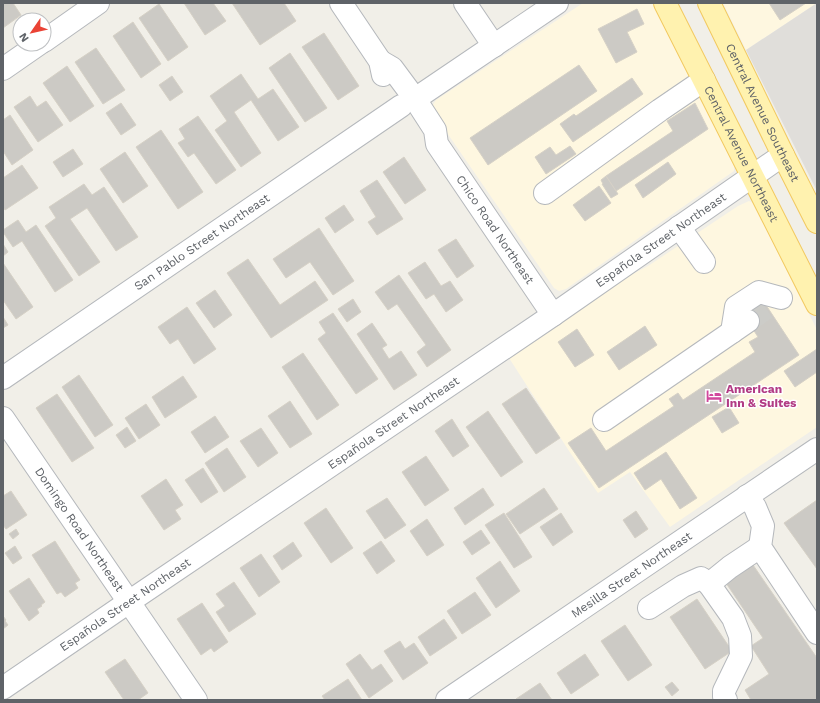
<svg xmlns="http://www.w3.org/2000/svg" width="820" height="703" viewBox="0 0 820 703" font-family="'Work Sans',sans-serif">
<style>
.commercial{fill:#fef7e0}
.industrial{fill:#e0deda}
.building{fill:#cccac5;stroke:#d6d1c6}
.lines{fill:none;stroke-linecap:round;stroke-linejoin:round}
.minor-tunnel{stroke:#ccccc8;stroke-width:22;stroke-dasharray:22 11;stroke-linecap:butt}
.minor-casing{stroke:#b5b8bc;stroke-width:24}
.major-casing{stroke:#f2c960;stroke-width:24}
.minor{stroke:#fff;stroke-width:22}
.major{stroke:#fff2af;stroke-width:22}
.labels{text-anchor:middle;stroke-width:3;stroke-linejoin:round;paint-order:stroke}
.street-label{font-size:12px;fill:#5f6368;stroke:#fff}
.hotel-label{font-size:12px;font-weight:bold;fill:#b23c85;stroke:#fff;text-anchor:start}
</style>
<rect width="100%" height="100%" fill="#f1efe8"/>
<g class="commercial">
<polygon points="583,3 654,3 734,165 734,171 566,289 559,291 554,288 434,114 432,106 436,100"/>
<polygon points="723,3 817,3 746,50"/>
<polygon points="749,201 755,204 817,330 817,427 670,527 630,472 598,493 571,454 509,358 625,278 648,266 738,206"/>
</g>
<polygon class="industrial" points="817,3 817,191 746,50"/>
<g class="building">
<polygon points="3,3 13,3 21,15 3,28"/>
<polygon points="184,3 213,3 226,21 205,35"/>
<polygon points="232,3 284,3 296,21 260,45"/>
<polygon points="769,3 806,3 780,20"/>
<polygon points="159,4 188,47 168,61 139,18"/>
<polygon points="637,9 644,24 627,32 637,52 616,63 598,29"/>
<polygon points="133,22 161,64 141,78 113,36"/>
<polygon points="324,33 359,86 338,100 302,47"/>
<polygon points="96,48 125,90 103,104 75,62"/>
<polygon points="290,53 327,108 305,122 269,68"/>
<polygon points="579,65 597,91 488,165 470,138"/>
<polygon points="67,66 94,106 70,122 43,83"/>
<polygon points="241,74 258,99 273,89 299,127 278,141 251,100 234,112 261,153 241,167 215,130 227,121 210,96"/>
<polygon points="172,76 183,92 170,101 159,85"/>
<polygon points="632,78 643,94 573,142 560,124 574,114 576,116"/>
<polygon points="30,96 37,107 46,101 63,125 38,142 14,107"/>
<polygon points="121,103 136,125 121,135 106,113"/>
<polygon points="695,103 708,129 616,191 606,176 673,131 667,121"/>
<polygon points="10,115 33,150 12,165 3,151 3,120"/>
<polygon points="198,116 236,170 216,184 194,153 188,157 178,143 185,139 179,129"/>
<polygon points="161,130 203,192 178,209 136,147"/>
<polygon points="570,146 576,154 546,174 535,157 550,147 556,155"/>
<polygon points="73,149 83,164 63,177 53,162"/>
<polygon points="125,152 148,186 123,203 100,169"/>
<polygon points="404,157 426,190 405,204 383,172"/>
<polygon points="668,162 676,174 643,198 635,185"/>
<polygon points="22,165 38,188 5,210 3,207 3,178"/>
<polygon points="606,176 618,194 611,198 602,184 603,184 601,180"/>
<polygon points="377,180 403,219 377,235 368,222 376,217 360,191"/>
<polygon points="84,184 92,195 104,187 138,237 116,251 87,208 70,219 100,262 79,276 45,226 56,218 49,207"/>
<polygon points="599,186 611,203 585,221 573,205"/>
<polygon points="344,205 354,220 335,233 325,218"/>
<polygon points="18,220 26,232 36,225 73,280 55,292 22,241 13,247 3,232 3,230"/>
<polygon points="319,228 354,281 333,295 310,262 286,278 273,259"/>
<polygon points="456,239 474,266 457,278 438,250"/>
<polygon points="3,244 8,252 3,256"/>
<polygon points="248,259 280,305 315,281 328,300 271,338 227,273"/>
<polygon points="425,262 441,286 450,281 463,300 446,312 434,294 426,299 408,273"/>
<polygon points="3,263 33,307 16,319 3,300"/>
<polygon points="399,275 451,350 427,367 417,352 426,345 397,304 388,310 375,292"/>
<polygon points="215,290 232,315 214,328 196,303"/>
<polygon points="353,299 361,312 347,322 338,309"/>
<polygon points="762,299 799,355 599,488 568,443 591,428 606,451 674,406 669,399 678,393 683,400 755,352 749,342 758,337 742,312"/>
<polygon points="187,307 216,349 194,364 178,339 170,344 158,327"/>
<polygon points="333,313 378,379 356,394 318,339 326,333 319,322"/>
<polygon points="3,317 8,325 3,328"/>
<polygon points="372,323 387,345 382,348 389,359 401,351 417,375 394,390 357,334"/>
<polygon points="645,326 657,345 619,370 607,352"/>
<polygon points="577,329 594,355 575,367 558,342"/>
<polygon points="817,349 817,372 795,387 784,371"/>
<polygon points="303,353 339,405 317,420 282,367"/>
<polygon points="79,375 113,425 95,437 62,387"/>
<polygon points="183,376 197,397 165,418 152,397"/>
<polygon points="526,388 560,438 536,454 502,404"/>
<polygon points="57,394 94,448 72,462 36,408"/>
<polygon points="290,401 312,434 290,448 268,416"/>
<polygon points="146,404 160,425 139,439 125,418"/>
<polygon points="729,407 739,423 722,433 712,417"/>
<polygon points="488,411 523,462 501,477 466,427"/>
<polygon points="215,416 229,437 205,453 191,432"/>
<polygon points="452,419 469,446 453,457 435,431"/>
<polygon points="127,427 136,441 125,448 116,435"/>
<polygon points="261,428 278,453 258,467 240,441"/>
<polygon points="227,448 246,477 224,492 205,463"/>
<polygon points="666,452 697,498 680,509 661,479 645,490 634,473"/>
<polygon points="426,456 449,490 425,506 402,472"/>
<polygon points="203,468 218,492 201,503 185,480"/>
<polygon points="166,479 183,505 175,510 181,519 164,530 141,496"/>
<polygon points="483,488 494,505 465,525 454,508"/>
<polygon points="544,488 558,509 520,534 506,514"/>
<polygon points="11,491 27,515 6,529 3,525 3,496"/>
<polygon points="387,498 406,525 385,539 366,511"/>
<polygon points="817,500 817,569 784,523"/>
<polygon points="326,508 353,548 331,563 304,523"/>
<polygon points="636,511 648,529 635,538 623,520"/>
<polygon points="504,513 532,557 514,568 485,525"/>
<polygon points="561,513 573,532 553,546 540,527"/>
<polygon points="427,519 444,545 427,556 410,531"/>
<polygon points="16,529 19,534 13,539 9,534"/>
<polygon points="481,530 490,543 472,555 463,542"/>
<polygon points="55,541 80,580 75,583 78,588 65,597 61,592 57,594 32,555"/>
<polygon points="381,541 395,561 377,574 363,553"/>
<polygon points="293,542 302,556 282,570 273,556"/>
<polygon points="15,546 22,558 13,564 5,553"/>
<polygon points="261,554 280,582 259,597 240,568"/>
<polygon points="500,561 520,591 496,608 476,578"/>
<polygon points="751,562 817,658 817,700 751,700 745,690 769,674 751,646 763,638 724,580"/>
<polygon points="29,578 45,602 41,605 42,606 37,609 39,613 29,621 9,591"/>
<polygon points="234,582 256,614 229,632 216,612 225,606 216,594"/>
<polygon points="475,592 491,615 462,634 447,611"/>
<polygon points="697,599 732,651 705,669 670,617"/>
<polygon points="202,603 228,642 214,652 211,648 201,655 177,619"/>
<polygon points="3,616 6,620 5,621 8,625 3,629"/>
<polygon points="444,619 457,638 430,656 418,637"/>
<polygon points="625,625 652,665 628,681 601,641"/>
<polygon points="400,641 405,649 414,643 428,663 403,680 384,651"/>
<polygon points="360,654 372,670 381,664 393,681 369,698 346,664"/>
<polygon points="585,654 599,675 571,694 557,673"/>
<polygon points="125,659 148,693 138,700 124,700 105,672"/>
<polygon points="348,679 362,700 325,700 322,696"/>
<polygon points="672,682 679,690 672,696 665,687"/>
<polygon points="540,683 552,700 516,700 516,699"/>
</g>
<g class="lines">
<polyline class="minor-tunnel" points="748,321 767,308"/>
<defs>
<g id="minor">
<polyline points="341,3 380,61 383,75"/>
<polyline points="465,3 494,46"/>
<polyline points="44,41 98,3"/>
<path id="s1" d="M380 61 392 68 415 99 435 130 437 144 553 315"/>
<polyline points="3,69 39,44"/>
<polyline points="415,99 557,3"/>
<polyline points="545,193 660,110 704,80"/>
<polyline points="679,227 704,262"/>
<polyline points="732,332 736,307 759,292 781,298"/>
<path id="s2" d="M3 378 401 106"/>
<path id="s3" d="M3 418 196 700"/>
<polyline points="604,420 748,321"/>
<polyline points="747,496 755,507 763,526 760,547 817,633"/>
<polyline points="649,608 683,586 701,578 709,584"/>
<path id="s4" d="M3 688 142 593 553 315 783 155"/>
<path id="s5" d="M447 700 817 449"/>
<polyline points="726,700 724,697 724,691 741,656 740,636 733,618 709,584 730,567 760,547"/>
</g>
<g id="major">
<path id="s6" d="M665 3 817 304"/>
<path id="s7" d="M709 3 783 155 817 222"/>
</g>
</defs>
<use href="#minor" class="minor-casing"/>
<use href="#major" class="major-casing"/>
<use href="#minor" class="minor"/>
<use href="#major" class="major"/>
</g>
<defs>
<symbol id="hotel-bare" viewBox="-9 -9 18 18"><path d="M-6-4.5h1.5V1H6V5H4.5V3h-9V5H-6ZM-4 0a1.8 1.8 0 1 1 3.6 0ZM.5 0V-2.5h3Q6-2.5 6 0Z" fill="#d1479c" stroke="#fff" stroke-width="2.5" paint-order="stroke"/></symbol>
</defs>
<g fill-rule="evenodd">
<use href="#hotel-bare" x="703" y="385" width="22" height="22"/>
</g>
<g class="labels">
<g class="street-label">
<text dy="4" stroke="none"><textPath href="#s7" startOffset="122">Central Avenue Southeast</textPath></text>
<text dy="4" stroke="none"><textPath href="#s6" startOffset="169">Central Avenue Northeast</textPath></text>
<text dy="4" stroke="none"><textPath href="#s1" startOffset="207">Chico Road Northeast</textPath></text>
<text dy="4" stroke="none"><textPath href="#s4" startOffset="796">Española Street Northeast</textPath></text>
<text dy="4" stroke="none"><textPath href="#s2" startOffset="241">San Pablo Street Northeast</textPath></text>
<text dy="4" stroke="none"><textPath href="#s4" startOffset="472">Española Street Northeast</textPath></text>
<text dy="4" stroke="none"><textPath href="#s3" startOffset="135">Domingo Road Northeast</textPath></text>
<text dy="4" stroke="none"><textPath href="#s5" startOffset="223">Mesilla Street Northeast</textPath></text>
<text dy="4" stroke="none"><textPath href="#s4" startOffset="148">Española Street Northeast</textPath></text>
</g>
<g class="hotel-label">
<text x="726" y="393">American<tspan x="726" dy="14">Inn &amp; Suites</tspan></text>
</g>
</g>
<rect width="820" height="703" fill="none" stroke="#5f6368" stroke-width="8"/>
<g transform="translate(32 32) rotate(236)"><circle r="19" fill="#ffffff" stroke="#bfc1c3"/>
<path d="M0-3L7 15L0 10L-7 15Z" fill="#ea4335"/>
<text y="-6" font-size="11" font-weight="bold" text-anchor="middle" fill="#5f6368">N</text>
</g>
</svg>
